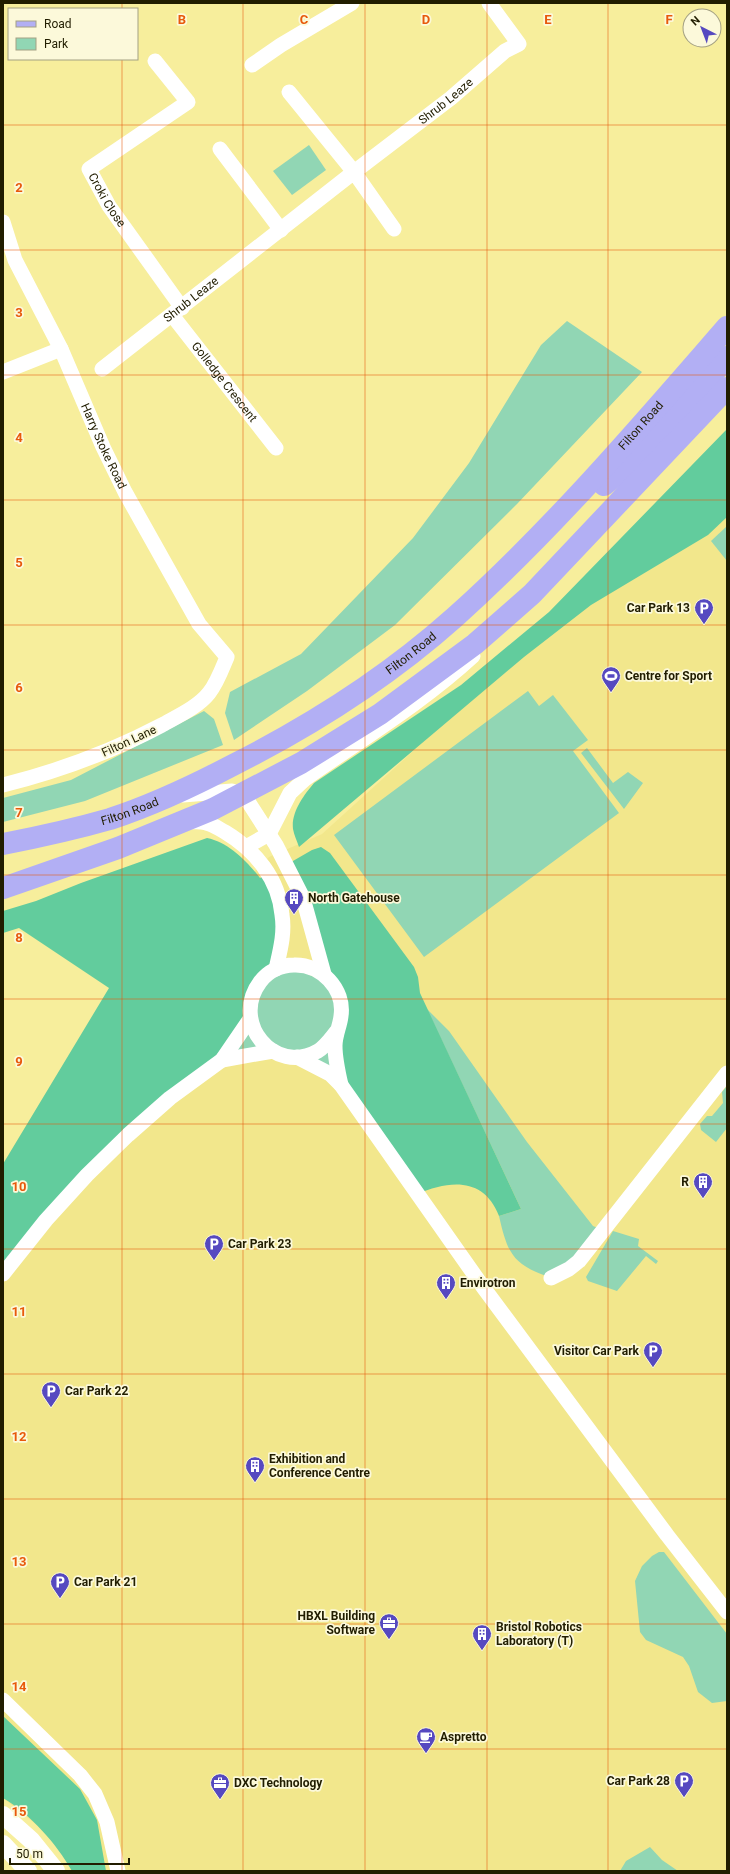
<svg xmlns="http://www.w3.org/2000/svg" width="730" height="1874" viewBox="0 0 730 1874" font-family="Roboto,sans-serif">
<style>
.built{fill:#f2e78c}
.green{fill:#91d6b4}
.forest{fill:#62cc9d}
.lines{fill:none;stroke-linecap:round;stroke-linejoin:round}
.minor{stroke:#fff;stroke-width:15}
.tertiary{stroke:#fff;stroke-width:18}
.primary{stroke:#b2aff4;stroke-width:22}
.grid{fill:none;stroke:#e8590c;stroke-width:1;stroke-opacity:0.55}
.labels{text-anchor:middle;stroke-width:3.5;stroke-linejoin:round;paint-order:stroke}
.street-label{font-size:12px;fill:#211d00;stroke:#fcf9da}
.poi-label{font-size:12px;font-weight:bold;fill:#211d00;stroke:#fcf9da;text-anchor:start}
.grid-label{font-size:13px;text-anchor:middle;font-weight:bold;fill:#e8590c;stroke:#fcf9da;stroke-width:3.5;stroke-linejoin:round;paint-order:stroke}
</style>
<rect width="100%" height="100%" fill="#f7ee9c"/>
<polygon class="built" points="727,454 727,1871 80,1871 37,1825 3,1798 3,1164 124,965 240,886 269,857 322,834 520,654"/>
<g class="green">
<polygon points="309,145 326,170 292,195 273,171"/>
<polygon points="567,321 642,372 517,504 395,625 307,691 234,740 225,713 230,692 301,654 413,538 469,463 541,345"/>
<polygon points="727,526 727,561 711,541"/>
<polygon points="528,691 539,706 553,695 588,740 573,751 619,813 424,957 334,835"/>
<polygon points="204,711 214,719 223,745 85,801 3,822 3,798 71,780"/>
<polygon points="587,748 613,783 628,772 643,783 624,809 581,753"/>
<polygon points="288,965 334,986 337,1068 297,1057 222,1060 254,989"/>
<path d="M427 1009 449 1031 527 1142 593 1226 603 1230 552 1278C513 1265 508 1255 499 1216L521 1209Z"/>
<polygon points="727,1086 727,1128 716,1142 701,1130 700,1124 707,1116 712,1116 723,1103 722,1092"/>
<polygon points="613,1231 639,1239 638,1246 658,1261 656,1264 646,1256 617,1291 588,1281 586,1277"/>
<polygon points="659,1552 664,1552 727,1634 727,1701 712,1703 698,1692 689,1666 683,1657 646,1640 640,1632 635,1581 642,1566 652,1556"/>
<polygon points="650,1847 662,1860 678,1871 620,1871 626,1861"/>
</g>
<g class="forest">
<path d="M727 429V517L708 535 591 605 524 657 299 847C297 841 294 835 293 829 291 812 304 795 314 783L461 685 549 612Z"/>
<path d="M207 838C228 842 247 861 260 878L268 874 281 948 250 1004 222 1060 128 1135 3 1274V1164L109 988 19 928 3 933V911L36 901 81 883Z"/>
<path d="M321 847 330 853 414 967 418 977 420 993 521 1209 499 1216C484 1177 450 1180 417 1194L341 1085V1016L286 865 312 850Z"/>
<path d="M3 1716 80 1789 97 1820 106 1871H72C56 1843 31 1815 3 1798Z"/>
</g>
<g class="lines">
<g class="minor">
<path id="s1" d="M155 61 188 102 89 169 109 206 182 308"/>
<polyline points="252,65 281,45 352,3"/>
<path id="s2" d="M289 92 354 172 451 98 505 51 519 44 489 3"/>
<polyline points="220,149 281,230"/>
<path id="s3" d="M3 222 15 260 61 349 103 447 125 492 199 624 227 657C222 669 217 683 209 693 198 707 178 716 162 725 111 752 59 771 3 785"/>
<path id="s4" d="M172 315 276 448"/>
<path id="s5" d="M102 369 354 172 394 229"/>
<polyline points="3,372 61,349"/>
<polyline points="183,795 232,791 242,795 249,803 276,845 303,898 324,974"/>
<path d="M188 822C194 822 200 821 206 823 213 824 219 829 225 832 255 850 279 879 282 915 285 933 280 951 276 969"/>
<path d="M246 847 269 834 290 793 305 779C362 739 422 703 473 656"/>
<path d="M337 1031C331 1038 326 1046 318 1051 274 1076 230 1022 260 982 268 971 281 965 294 965 321 964 345 989 341 1016 340 1026 335 1035 335 1046 335 1059 338 1072 341 1085"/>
<polyline points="297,1057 330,1074 341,1085 483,1287 667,1535 727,1612"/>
<polyline points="222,1060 273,1051"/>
<polyline points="3,1274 46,1220 87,1175 128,1135 170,1098 222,1060 250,1019"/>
<polyline points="551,1278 569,1269 579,1261 727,1073"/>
<polyline points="3,1700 80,1775 95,1794 107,1822 118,1871"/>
</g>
<g class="tertiary">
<polyline points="3,1815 31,1840 56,1871"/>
<polyline points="3,1844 28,1871"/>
</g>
<g class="primary">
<path d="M604 485C650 450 690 400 727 357"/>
<path id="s6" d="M3 844C39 837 75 829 110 819 153 805 195 785 235 764 314 724 389 676 455 617 554 528 640 427 727 327"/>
<polyline points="3,888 118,848 213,809 301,763 380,714 475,644 532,594 727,388"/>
</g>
</g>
<path class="grid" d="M122 3V9M243 3V1871M365 3V1871M487 3V1871M608 3V1871M122 59V1871M3 125H727M3 250H727M3 375H727M3 500H727M3 625H727M3 750H727M3 875H727M3 999H727M3 1124H727M3 1249H727M3 1374H727M3 1499H727M3 1624H727M3 1749H727"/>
<defs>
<symbol id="parking-pin" viewBox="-11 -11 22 30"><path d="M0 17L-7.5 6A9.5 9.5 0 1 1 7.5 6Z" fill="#5649c0" stroke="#fcf9da"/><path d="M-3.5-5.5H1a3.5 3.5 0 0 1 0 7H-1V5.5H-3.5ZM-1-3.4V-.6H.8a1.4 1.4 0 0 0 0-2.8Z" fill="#fff"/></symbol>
<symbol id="stadium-pin" viewBox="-11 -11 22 30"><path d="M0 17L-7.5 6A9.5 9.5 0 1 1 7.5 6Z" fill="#5649c0" stroke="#fcf9da"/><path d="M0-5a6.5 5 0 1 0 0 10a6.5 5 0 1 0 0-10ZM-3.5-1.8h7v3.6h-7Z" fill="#fff"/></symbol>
<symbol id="building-pin" viewBox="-11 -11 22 30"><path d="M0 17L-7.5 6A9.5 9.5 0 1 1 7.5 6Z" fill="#5649c0" stroke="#fcf9da"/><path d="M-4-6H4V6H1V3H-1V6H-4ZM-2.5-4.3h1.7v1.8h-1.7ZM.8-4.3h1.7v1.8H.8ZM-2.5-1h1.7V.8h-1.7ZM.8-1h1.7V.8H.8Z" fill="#fff"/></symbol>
<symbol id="office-pin" viewBox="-11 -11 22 30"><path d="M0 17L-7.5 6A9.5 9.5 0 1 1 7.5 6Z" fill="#5649c0" stroke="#fcf9da"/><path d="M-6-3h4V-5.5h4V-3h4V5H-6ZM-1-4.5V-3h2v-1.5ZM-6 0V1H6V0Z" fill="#fff"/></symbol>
<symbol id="cafe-pin" viewBox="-11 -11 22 30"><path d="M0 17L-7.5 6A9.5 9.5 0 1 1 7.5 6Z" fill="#5649c0" stroke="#fcf9da"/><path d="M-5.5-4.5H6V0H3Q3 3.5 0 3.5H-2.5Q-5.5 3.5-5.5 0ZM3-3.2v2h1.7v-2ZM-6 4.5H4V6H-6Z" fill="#fff"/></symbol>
</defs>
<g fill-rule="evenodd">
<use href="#parking-pin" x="693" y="597" width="22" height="30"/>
<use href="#stadium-pin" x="600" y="665" width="22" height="30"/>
<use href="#building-pin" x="283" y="887" width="22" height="30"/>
<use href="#building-pin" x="692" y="1171" width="22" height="30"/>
<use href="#parking-pin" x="203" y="1233" width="22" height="30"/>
<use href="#building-pin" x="435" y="1272" width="22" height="30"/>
<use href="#parking-pin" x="642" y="1340" width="22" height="30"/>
<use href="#parking-pin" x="40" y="1380" width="22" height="30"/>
<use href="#building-pin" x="244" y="1455" width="22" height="30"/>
<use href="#parking-pin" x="49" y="1571" width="22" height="30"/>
<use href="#office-pin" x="378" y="1612" width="22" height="30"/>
<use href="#building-pin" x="471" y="1623" width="22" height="30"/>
<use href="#cafe-pin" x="415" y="1726" width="22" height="30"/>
<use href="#parking-pin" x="673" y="1770" width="22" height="30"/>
<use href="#office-pin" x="209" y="1772" width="22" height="30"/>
</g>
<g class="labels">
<g class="street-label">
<text dy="4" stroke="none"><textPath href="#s2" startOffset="219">Shrub Leaze</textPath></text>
<text dy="4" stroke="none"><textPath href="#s1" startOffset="208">Croki Close</textPath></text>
<text dy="4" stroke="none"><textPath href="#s5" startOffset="113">Shrub Leaze</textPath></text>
<text dy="4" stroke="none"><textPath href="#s4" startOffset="85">Golledge Crescent</textPath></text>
<text dy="4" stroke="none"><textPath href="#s6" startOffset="779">Filton Road</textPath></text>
<text dy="4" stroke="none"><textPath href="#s3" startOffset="246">Harry Stoke Road</textPath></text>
<text dy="4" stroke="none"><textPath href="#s6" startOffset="455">Filton Road</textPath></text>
<text transform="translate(129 741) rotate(-25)" y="4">Filton Lane</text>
<text dy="4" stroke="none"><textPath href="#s6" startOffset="131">Filton Road</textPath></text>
</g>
<g class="poi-label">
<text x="690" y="612" text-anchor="end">Car Park 13</text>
<text x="625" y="680">Centre for Sport</text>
<text x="308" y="902">North Gatehouse</text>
<text x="689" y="1186" text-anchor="end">R</text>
<text x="228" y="1248">Car Park 23</text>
<text x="460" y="1287">Envirotron</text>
<text x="639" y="1355" text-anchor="end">Visitor Car Park</text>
<text x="65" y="1395">Car Park 22</text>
<text x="269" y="1463">Exhibition and<tspan x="269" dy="14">Conference Centre</tspan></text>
<text x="74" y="1586">Car Park 21</text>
<text x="375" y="1620" text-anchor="end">HBXL Building<tspan x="375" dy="14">Software</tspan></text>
<text x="496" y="1631">Bristol Robotics<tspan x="496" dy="14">Laboratory (T)</tspan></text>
<text x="440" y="1741">Aspretto</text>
<text x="670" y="1785" text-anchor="end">Car Park 28</text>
<text x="234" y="1787">DXC Technology</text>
</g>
</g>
<g class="grid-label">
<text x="182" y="24">B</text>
<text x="304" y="24">C</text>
<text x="426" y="24">D</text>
<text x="548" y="24">E</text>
<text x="669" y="24">F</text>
<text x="19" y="192">2</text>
<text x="19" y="317">3</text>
<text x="19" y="442">4</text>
<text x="19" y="567">5</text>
<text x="19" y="692">6</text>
<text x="19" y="817">7</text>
<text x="19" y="942">8</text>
<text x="19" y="1066">9</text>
<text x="19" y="1191">10</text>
<text x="19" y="1316">11</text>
<text x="19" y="1441">12</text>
<text x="19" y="1566">13</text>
<text x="19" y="1691">14</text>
<text x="19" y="1816">15</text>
</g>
<rect width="730" height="1874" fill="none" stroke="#211d00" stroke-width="8"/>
<rect x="8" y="8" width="130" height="52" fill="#fcf9da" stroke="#a4a183"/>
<rect x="16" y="21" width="20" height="6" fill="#b2aff4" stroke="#a4a183"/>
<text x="44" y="28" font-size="12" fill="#211d00">Road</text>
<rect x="16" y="38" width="20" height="12" fill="#91d6b4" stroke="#a4a183"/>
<text x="44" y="48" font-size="12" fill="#211d00">Park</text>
<g transform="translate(702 28) rotate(318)"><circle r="19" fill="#fcf9da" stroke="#a4a183"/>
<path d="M0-3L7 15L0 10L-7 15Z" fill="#5649c0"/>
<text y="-6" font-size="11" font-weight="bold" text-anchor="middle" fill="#211d00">N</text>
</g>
<path d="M10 1858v6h119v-6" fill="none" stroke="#211d00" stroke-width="2"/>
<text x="16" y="1858" font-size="12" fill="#211d00" stroke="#fcf9da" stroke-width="3" paint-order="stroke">50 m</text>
</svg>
